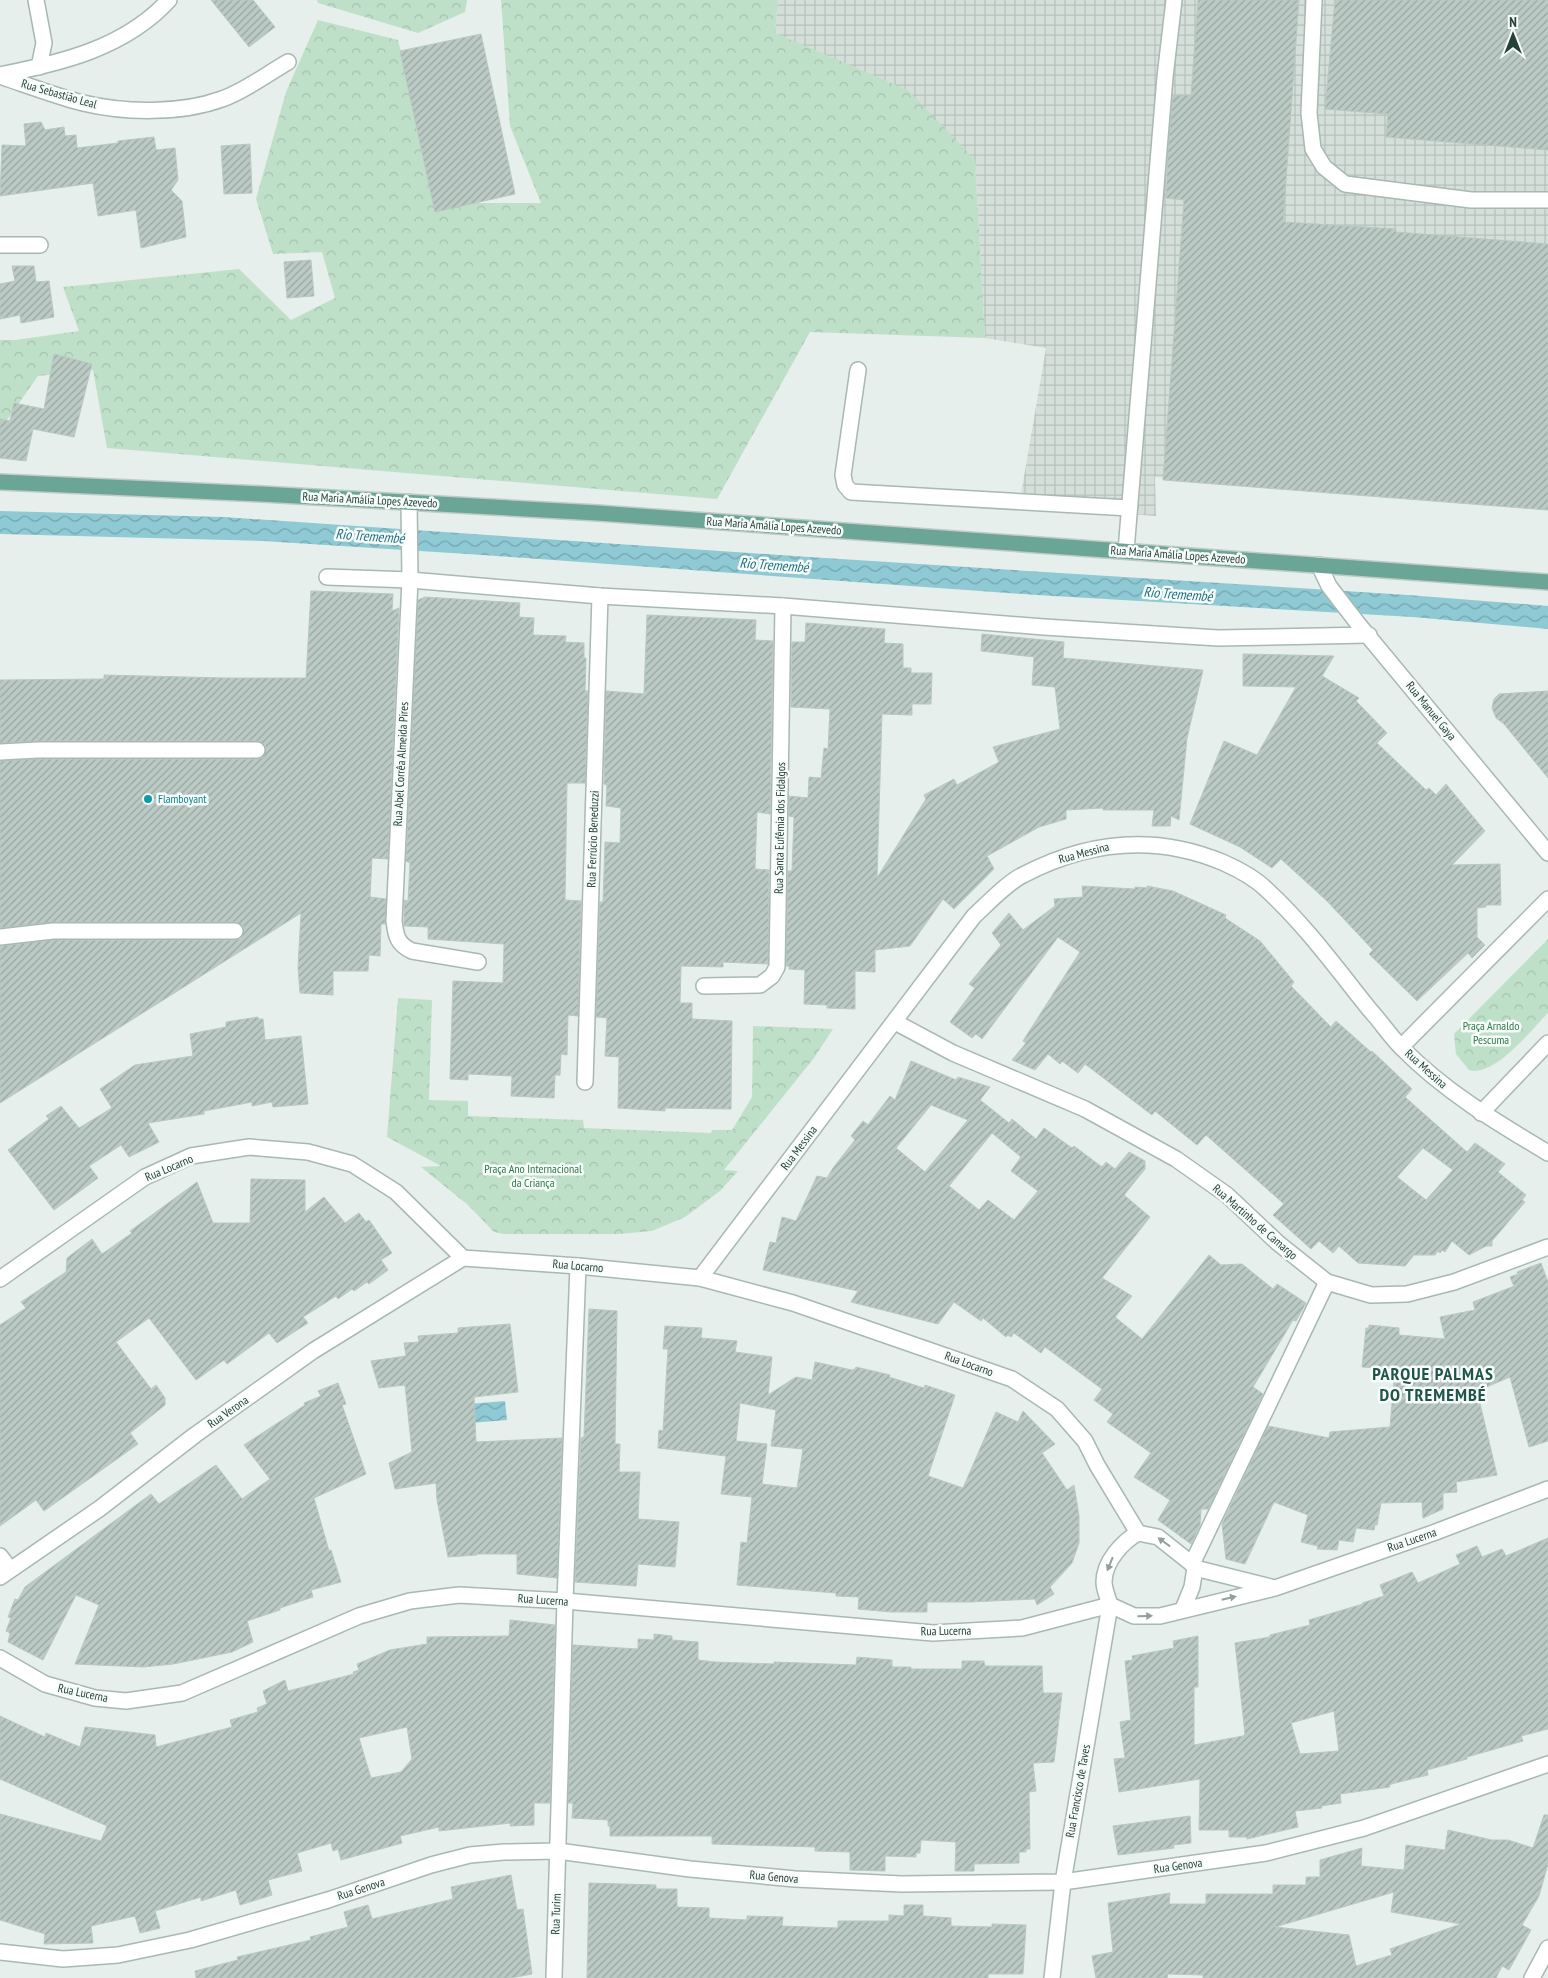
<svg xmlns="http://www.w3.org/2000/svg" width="1548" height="1978" viewBox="0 0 1548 1978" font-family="'PT Sans Narrow',sans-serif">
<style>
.industrial{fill:url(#industrial-grid)}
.forest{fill:url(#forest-crowns)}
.water{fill:url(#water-waves)}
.building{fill:url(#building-hatch);stroke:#b8c9c2;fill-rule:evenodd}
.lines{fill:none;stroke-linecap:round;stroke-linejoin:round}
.minor-casing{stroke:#a8b8b2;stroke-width:18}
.major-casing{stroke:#c2cac8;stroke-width:18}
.minor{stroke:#fff;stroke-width:15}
.major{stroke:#6aa596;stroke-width:15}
.oneway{fill:#92a09c}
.culture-dot{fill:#0f9aa8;stroke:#f7fbf9;stroke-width:2}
.labels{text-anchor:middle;stroke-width:5;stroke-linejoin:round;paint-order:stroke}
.street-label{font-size:12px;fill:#24423a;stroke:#f7fbf9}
.culture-label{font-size:12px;fill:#0d838f;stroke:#f7fbf9;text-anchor:start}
.park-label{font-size:12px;fill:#2d7a4b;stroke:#f7fbf9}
.water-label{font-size:14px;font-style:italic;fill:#1c6f80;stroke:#f7fbf9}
.district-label{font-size:18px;font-weight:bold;letter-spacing:1px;fill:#1f5548;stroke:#f7fbf9}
</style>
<defs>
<pattern id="industrial-grid" width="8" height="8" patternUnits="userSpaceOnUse" patternTransform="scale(1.25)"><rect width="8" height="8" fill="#d4dfda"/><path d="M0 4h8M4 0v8" fill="none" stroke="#b6c1bc"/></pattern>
<pattern id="forest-crowns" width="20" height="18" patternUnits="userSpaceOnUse" patternTransform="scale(1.25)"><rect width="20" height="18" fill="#bfe0c8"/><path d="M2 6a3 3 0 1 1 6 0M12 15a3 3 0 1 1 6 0" fill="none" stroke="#a4c1ad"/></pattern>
<pattern id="water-waves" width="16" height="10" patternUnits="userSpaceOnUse" patternTransform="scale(1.25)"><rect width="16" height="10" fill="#8ec9d4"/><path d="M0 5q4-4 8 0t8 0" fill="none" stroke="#74a5ad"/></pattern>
<pattern id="building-hatch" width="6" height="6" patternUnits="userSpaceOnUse" patternTransform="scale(1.25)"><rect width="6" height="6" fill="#bbcac4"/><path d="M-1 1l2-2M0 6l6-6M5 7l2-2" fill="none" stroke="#98a6a0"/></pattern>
</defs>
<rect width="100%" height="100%" fill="#e6efeb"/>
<polygon class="industrial" points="778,0 1548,0 1548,509 1155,477 1156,516 1019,506 1046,348 985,338 975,160 775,33"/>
<g class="forest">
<polygon points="317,0 467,0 465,12 418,33 318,3"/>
<polygon points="501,0 778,0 775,33 908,90 975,160 985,338 810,332 717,499 107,448 93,370 38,376 0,430 0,340 15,340 79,331 63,287 239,269 291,320 335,298 322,252 273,254 256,199 286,92 318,20 398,40 439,203 541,203 510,126"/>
<path d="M1548 939V1013C1531 1030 1494 1078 1469 1070L1456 1054 1454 1034Z"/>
<polygon points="398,998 432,1000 429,1100 468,1101 468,1116 583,1120 584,1128 711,1133 712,1130 732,1130 752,1097 753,1026 833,1029 814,1058 724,1170 738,1171 720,1191 685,1217 652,1231 619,1234 504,1234 494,1232 468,1205 421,1167 441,1166 387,1137"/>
</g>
<g class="water">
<polygon points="0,511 223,517 809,557 1408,595 1548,606 1548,629 1413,617 1037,595 483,555 263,541 0,534"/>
<polygon points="505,1401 507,1420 470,1423 469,1404"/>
</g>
<g class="building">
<polygon points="211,0 253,0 275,27 249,47"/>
<polygon points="1198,0 1299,0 1283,222 1396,229 1396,232 1548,244 1548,510 1163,480 1184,200 1166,198 1168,152 1173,95 1191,95"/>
<polygon points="1335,0 1548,0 1548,150 1386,137 1388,114 1325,109"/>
<polygon points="481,34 515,194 435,212 400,51"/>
<polygon points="41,122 45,130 64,127 65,136 76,135 77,148 118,143 118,141 154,137 156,150 175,148 178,180 171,190 182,201 186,237 141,248 136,210 98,216 93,183 0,196 2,145 26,146 24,124"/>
<polygon points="250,144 252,193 224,194 221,146"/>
<polygon points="311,260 314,296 287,298 284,262"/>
<polygon points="12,266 34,266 36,282 49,281 54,317 21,323 20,315 0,319 0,284 15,281"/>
<polygon points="54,354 92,364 74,437 33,429 26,461 0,458 0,419 10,421 14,403 44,409"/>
<polygon points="311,591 393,594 392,611 399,608 388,859 372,858 370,897 386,899 385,924 381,924 380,956 369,955 368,971 333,971 333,995 300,993 298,967 301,913 0,1103 0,946 54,940 235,940 240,939 244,931 243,926 235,922 53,922 0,928 0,761 38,759 257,759 262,758 266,750 265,745 257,741 38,741 0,743 0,680 104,679 104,675 226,678 306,678"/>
<polygon points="425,597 520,603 519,617 534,618 533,635 566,636 565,642 584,643 584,658 586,658 585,691 588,691 585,783 567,783 565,900 581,901 578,1016 568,1015 567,1055 561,1054 560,1075 555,1075 554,1098 511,1096 512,1076 468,1074 468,1080 450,1079 453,981 503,983 504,944 428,939 428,927 404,926 404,900 408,901 410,863 406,861 418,600"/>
<polygon points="647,615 756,620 755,640 773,641 770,814 757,812 755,869 769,870 768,964 723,962 723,967 681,966 680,1003 692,1003 692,1019 732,1021 731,1109 665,1108 665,1111 618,1108 619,1057 605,1056 607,1018 596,1017 600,902 603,902 605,842 620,843 621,808 606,806 607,785 604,784 606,691 644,694"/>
<polygon points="806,623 885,629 884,643 903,644 903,668 911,668 911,673 932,673 931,704 912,704 912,715 882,714 877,878 926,799 924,795 954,779 957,785 999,762 993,747 1060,729 1055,687 1032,685 1034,657 981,651 982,634 1064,642 1063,658 1203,670 1187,738 1179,820 1171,816 1170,826 1152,826 1154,810 1103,810 1103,808 1066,810 1066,819 1039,827 987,856 994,869 954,909 943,899 910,946 875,950 875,972 855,971 855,1009 827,1008 827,1005 804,1004 805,970 789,969 789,966 786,966 788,871 792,871 794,817 789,816 789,796 808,798 809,777 821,778 824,748 828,749 830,709 791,707 792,642 805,642"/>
<polygon points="1243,654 1334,656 1322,676 1359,698 1356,701 1387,733 1377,743 1426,790 1429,788 1436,795 1446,784 1485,831 1452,865 1500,864 1501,905 1486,905 1486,907 1477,908 1477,937 1485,945 1472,958 1468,953 1417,1001 1369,954 1373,950 1326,900 1281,859 1272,868 1240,847 1190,824 1224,741 1257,755 1296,687 1243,686"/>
<polygon points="1548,691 1548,778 1504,724 1496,718 1492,708 1494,699 1499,694"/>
<path d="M1082 886 1135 889V887L1147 888V886L1173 891 1226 915 1225 918 1260 941 1294 982 1291 986 1331 1027 1336 1021 1371 1052 1372 1051 1412 1089 1405 1097 1467 1152 1475 1143 1505 1164 1498 1172 1526 1195 1522 1200 1525 1202 1492 1241V1246H1486L1469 1255 1452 1241 1445 1252 1442 1250 1440 1253 1438 1251 1435 1255H1414L1405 1266 1358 1263 1339 1246 1333 1253 1319 1241 1311 1249 1273 1215 1284 1204 1206 1135 1197 1145 1155 1111 1152 1115 1085 1064 1078 1073 1062 1061 1060 1064 1048 1054 1035 1070 1012 1060 1026 1043 1023 1041 1080 952 1058 937 982 1039 976 1034 972 1038 950 1022 975 988 969 984 1001 945 992 933 1009 913 1023 930 1055 906 1054 899 1083 897ZM1423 1148 1453 1170 1426 1200 1397 1177Z"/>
<polygon points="258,1017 258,1019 263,1019 265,1040 301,1036 308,1104 273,1107 272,1102 252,1106 252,1102 204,1111 204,1114 148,1123 159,1142 129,1157 121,1145 89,1166 98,1178 54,1210 8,1150 49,1119 46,1116 61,1106 79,1128 112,1108 100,1089 135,1065 193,1056 190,1034 226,1027 226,1022"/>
<path d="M911 1061 956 1080 958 1077 990 1087 980 1100 1009 1123 1012 1119 1036 1139 1044 1128 1072 1148 1074 1146 1102 1167 1106 1162 1115 1169 1129 1152 1145 1161V1169L1124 1195 1150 1217 1102 1278 1132 1296 1115 1317 1142 1339 1209 1255 1221 1265 1242 1264 1273 1289 1277 1284 1306 1303 1296 1321 1293 1320 1253 1387 1263 1394 1208 1509H1201L1200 1525 1191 1544 1158 1520 1170 1500 1134 1477 1151 1453 1107 1422 1113 1414 1094 1400 1102 1389 1045 1347 1041 1353 1014 1333 1011 1337 1008 1335 1006 1337 983 1318 981 1321 954 1302 938 1324 851 1302 858 1291 763 1270 770 1242 776 1243 782 1217 796 1221 817 1176 827 1178 833 1168 855 1140 851 1136 863 1121 868 1125 890 1096 895 1100ZM931 1105 968 1120 925 1172 896 1148ZM992 1133 1021 1157 1011 1171 1038 1191 1014 1220 988 1200 979 1210 949 1186Z"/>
<polygon points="251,1179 305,1180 305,1212 324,1197 345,1223 359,1213 366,1222 369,1220 392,1253 381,1260 388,1270 369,1284 367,1282 354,1291 352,1289 338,1299 336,1296 303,1317 308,1323 277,1343 269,1333 227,1364 224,1360 196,1380 149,1318 116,1342 151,1389 156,1385 165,1398 165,1405 130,1433 138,1444 44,1511 36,1500 0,1526 0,1325 26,1308 21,1302 66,1272 67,1258 92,1239 102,1254 132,1233 130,1231 197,1182 213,1223 250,1223"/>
<polygon points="1541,1263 1548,1282 1548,1441 1529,1447 1510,1377 1477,1391 1497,1475 1456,1482 1457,1492 1443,1493 1443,1509 1423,1518 1422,1502 1381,1503 1377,1525 1375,1525 1374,1530 1356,1528 1353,1542 1339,1540 1337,1550 1317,1549 1318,1546 1301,1542 1308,1515 1274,1502 1245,1564 1226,1559 1222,1524 1268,1426 1329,1438 1330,1432 1390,1427 1395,1369 1362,1367 1366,1328 1369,1328 1369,1325 1399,1328 1399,1335 1445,1339 1440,1317 1475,1310 1473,1302 1512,1287 1514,1286 1510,1277 1518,1274 1517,1272"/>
<polygon points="589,1309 617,1311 615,1444 620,1444 619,1472 640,1472 638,1519 679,1522 675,1567 638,1564 636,1586 575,1582 581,1438 584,1437"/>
<polygon points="510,1324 518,1392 474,1397 476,1442 562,1438 557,1578 517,1574 517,1554 477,1554 477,1555 448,1557 437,1500 436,1483 395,1489 389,1463 412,1452 405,1385 379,1388 371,1361 406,1356 404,1343 419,1342 418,1336 458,1333 458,1328"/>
<path d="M665 1326 702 1328 701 1338 737 1341 735 1352 772 1357 768 1395 796 1377 812 1380 815 1362 852 1370 855 1369 856 1367 890 1375 889 1377 924 1388 925 1385 955 1395 928 1476 963 1488 996 1412 1018 1422 1023 1411 1055 1444 1042 1453 1067 1490 1074 1485 1079 1516V1543L1072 1563 1050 1587 1054 1594 1037 1605 1035 1599 970 1602H927V1612H891L858 1609 859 1597 836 1596V1593L737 1585 741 1542 747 1543 752 1497 721 1494 726 1456 658 1448 659 1430 663 1431 668 1349H663ZM740 1403 776 1410 771 1446 803 1449 797 1488 762 1484 767 1444 736 1441Z"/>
<polygon points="338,1383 346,1404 342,1405 366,1474 314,1498 329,1551 331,1550 341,1582 311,1590 313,1597 280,1608 280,1610 247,1621 253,1642 232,1652 173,1664 143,1667 75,1664 99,1605 76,1595 43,1660 8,1642 10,1633 6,1631 11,1618 8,1617 15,1599 18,1600 25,1587 151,1494 159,1504 216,1465 242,1499 270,1479 244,1445 305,1405 304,1403 321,1396 318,1391"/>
<path d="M1548 1538V1729L1521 1736 1523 1741 1467 1757V1759L1427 1770 1428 1775 1395 1783 1389 1785 1390 1787 1340 1794 1341 1803 1321 1806 1322 1808 1295 1811 1298 1827 1247 1839V1837H1229V1830H1199L1200 1779 1119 1792 1114 1759 1125 1758 1120 1722 1131 1720 1125 1661 1133 1660 1132 1656 1174 1648 1173 1641 1198 1636V1687H1194V1745L1243 1736 1245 1734 1235 1643 1270 1637V1635L1310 1625 1309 1620 1363 1604 1362 1603 1384 1596 1380 1585 1412 1572 1418 1583 1460 1564 1456 1555 1477 1546 1482 1557 1502 1549 1506 1556ZM1334 1711 1339 1751 1300 1754 1291 1723Z"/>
<path d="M510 1620 555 1625 550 1803H534V1825L510 1826 511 1823 439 1831V1827L400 1836 402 1843 341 1860 338 1849 333 1851 331 1843 297 1853 302 1871 268 1880 272 1895 240 1905 236 1890 201 1901V1897L155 1911 160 1928 140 1933 135 1916 91 1926 93 1943 44 1944 45 1934 0 1920V1814L101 1841 107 1826 0 1779V1716L45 1737 46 1733 80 1747 85 1727 155 1735 156 1747 232 1727 230 1720 258 1712 257 1708 267 1704 263 1691 285 1680 288 1691 354 1674 353 1672 359 1670 357 1664 390 1650 427 1644V1637L509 1636ZM407 1727 412 1759 401 1772 371 1778 359 1738Z"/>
<polygon points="654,1634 672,1636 672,1640 698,1642 698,1660 715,1662 774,1664 774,1662 856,1665 857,1657 892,1660 892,1667 911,1667 911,1669 962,1669 962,1661 984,1661 985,1666 1042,1666 1043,1693 1062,1693 1054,1762 1033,1763 1036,1791 1029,1792 1030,1849 1026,1849 1026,1852 1019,1852 1019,1863 974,1864 974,1871 955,1871 956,1842 921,1840 920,1853 916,1853 916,1857 885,1856 885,1871 850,1870 850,1852 815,1851 815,1847 712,1844 712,1836 610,1836 610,1826 608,1826 608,1820 572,1818 573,1803 568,1803 573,1645 638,1649 638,1639 654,1640"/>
<path d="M1544 1815H1548V1864L1539 1896 1522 1925 1531 1930 1509 1970 1502 1966 1496 1978H1203V1975L1168 1974 1167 1978H1096L1092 1956 1113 1952 1108 1903 1170 1893 1169 1904H1206V1894H1273V1885H1306V1877H1320V1860L1362 1848 1361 1866 1404 1870 1406 1845 1445 1850 1448 1830 1492 1840H1508L1533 1848ZM1394 1892 1391 1912 1461 1924 1390 1949 1392 1955 1356 1966 1349 1935 1275 1927Z"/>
<polygon points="1190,1816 1191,1843 1173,1845 1174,1848 1118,1855 1113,1826"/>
<polygon points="511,1875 517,1910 523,1909 532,1974 511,1978 196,1978 195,1971 238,1960 237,1957 311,1940 310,1937 348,1927 344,1912 368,1905 372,1919 453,1899 451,1887"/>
<polygon points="589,1883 656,1885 656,1889 677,1889 677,1907 709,1908 709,1918 747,1920 747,1916 783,1917 782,1926 838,1928 838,1921 889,1921 889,1915 904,1916 904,1905 923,1905 923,1916 951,1918 951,1926 992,1927 992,1924 1026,1925 1023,1974 988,1974 988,1978 587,1978"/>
</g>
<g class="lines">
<defs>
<g id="minor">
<polyline points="36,0 44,43 39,67"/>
<polyline points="1314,0 1309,113 1313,149 1324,167 1345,184 1471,200 1548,200"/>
<path d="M0 75C61 63 125 48 169 0"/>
<path d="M0 76C27 85 55 96 83 103 125 113 181 114 222 99 245 91 267 74 288 62"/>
<polyline points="0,245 40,245"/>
<polyline points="858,370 843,475 845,485 851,492 1129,508"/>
<path d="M409 502 410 580 394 921C396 936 397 944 412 951L478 962"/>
<polyline points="1126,551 1165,77 1174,0"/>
<polyline points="1319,565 1329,586 1359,625 1548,853"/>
<polyline points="327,577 410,580 600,596 783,606 1044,627 1218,638 1369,635"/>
<polyline points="0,752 38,750 257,750"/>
<polyline points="0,937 53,931 235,931"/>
<polyline points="704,986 760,985 772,976 777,967 783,606"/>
<polyline points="895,1022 953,1053 1085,1109 1176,1159 1227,1195 1278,1243 1327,1282 1371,1295 1407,1294 1454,1282 1548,1247"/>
<polyline points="1401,1047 1548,899"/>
<polyline points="585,1082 600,596"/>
<polyline points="1481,1113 1548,1043"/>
<path d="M700 1278 974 916C987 904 1008 882 1023 875 1088 841 1154 834 1222 862 1238 869 1255 878 1267 890 1306 926 1337 969 1370 1010 1381 1022 1390 1036 1402 1048 1444 1091 1496 1122 1548 1153"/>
<polyline points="0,1279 145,1177 191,1156 249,1147 308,1152 352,1164 396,1192 463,1258 578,1266 700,1278 793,1303 1012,1379 1057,1409 1085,1441 1097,1465 1138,1533"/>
<polyline points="0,1556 10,1569"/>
<polyline points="1192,1564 1327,1282"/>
<polyline points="1195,1568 1271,1587"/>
<polyline points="0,1577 99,1509 195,1435 313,1351 463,1258"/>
<polyline points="1110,1605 1134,1616 1160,1616 1275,1588 1433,1533 1548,1489"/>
<polyline points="0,1658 45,1684 95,1698 126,1701 182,1693 359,1616 410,1601 459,1595 565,1601 933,1633 1022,1628 1110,1605"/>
<polyline points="0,1952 63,1959 118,1955 190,1940 328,1900 431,1865 470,1855 504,1852 558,1851 690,1869 795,1879 902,1884 1063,1882 1266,1853 1364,1828 1548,1764"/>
<polyline points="554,1978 565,1601 578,1266"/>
<path d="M1052 1978 1063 1882 1110 1605C1108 1598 1104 1589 1104 1582 1104 1562 1122 1542 1138 1533L1158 1537 1192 1564 1195 1568 1192 1587 1183 1609"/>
<polyline points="1532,1978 1548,1948"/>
</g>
<polyline id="major" points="0,482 262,494 598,513 1548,582"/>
</defs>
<use href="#minor" class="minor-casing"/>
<use href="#major" class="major-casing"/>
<use href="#minor" class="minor"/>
<use href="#major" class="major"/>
</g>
<defs><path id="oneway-solid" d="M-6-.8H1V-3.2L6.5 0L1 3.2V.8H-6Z" transform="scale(1.25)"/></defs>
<g class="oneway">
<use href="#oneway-solid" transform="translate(1164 1542) rotate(-144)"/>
<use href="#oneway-solid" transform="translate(1110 1564) rotate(112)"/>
<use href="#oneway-solid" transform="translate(1229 1598) rotate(-13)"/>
<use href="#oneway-solid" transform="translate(1145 1616) rotate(-1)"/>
</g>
<circle class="culture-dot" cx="148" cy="799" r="5"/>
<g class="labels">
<g class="street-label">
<text transform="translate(59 94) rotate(16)" y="4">Rua Sebastião Leal</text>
<text transform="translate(370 500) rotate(3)" y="4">Rua Maria Amália Lopes Azevedo</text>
<text transform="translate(774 526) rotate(4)" y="4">Rua Maria Amália Lopes Azevedo</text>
<text transform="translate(1178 555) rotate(4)" y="4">Rua Maria Amália Lopes Azevedo</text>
<text transform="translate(1431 711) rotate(51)" y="4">Rua Manuel Gaya</text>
<text transform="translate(401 764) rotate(-87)" y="4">Rua Abel Corrêa Almeida Pires</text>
<text transform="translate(780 828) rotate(-89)" y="4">Rua Santa Eufêmia dos Fidalgos</text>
<text transform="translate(593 839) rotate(-88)" y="4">Rua Ferrúcio Beneduzzi</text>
<text transform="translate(1084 853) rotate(-15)" y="4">Rua Messina</text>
<text transform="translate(1426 1069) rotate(42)" y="4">Rua Messina</text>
<text transform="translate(799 1148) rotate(-53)" y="4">Rua Messina</text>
<text transform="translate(169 1168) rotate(-23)" y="4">Rua Locarno</text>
<text transform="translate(1255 1222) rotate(41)" y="4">Rua Martinho de Camargo</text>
<text transform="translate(578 1266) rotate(5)" y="4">Rua Locarno</text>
<text transform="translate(969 1364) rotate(20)" y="4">Rua Locarno</text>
<text transform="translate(228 1412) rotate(-35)" y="4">Rua Verona</text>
<text transform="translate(1412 1540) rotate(-19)" y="4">Rua Lucerna</text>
<text transform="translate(543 1600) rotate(4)" y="4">Rua Lucerna</text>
<text transform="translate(946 1631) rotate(-1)" y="4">Rua Lucerna</text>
<text transform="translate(83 1693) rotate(12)" y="4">Rua Lucerna</text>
<text transform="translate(1078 1791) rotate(-80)" y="4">Rua Francisco de Taves</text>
<text transform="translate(1178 1866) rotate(-8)" y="4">Rua Genova</text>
<text transform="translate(774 1877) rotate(5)" y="4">Rua Genova</text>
<text transform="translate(361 1889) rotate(-18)" y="4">Rua Genova</text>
<text transform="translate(556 1914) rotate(-88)" y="4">Rua Turim</text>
</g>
<g class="culture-label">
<text x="158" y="803">Flamboyant</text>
</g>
<g class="park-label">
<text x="1491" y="1030">Praça Arnaldo<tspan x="1491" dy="14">Pescuma</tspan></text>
<text x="533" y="1173">Praça Ano Internacional<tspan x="533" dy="14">da Criança</tspan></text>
</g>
<g class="water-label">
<text transform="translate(370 536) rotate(4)" y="5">Rio Tremembé</text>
<text transform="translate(774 565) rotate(4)" y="5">Rio Tremembé</text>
<text transform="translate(1178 594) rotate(4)" y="5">Rio Tremembé</text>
</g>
<g class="district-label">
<text x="1433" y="1380">PARQUE PALMAS<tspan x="1433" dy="21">DO TREMEMBÉ</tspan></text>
</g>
</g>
<g transform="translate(1513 35)" stroke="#f7fbf9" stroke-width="4" paint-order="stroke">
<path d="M0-4L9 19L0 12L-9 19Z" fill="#24423a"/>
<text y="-8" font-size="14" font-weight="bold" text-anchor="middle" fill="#24423a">N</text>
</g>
</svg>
